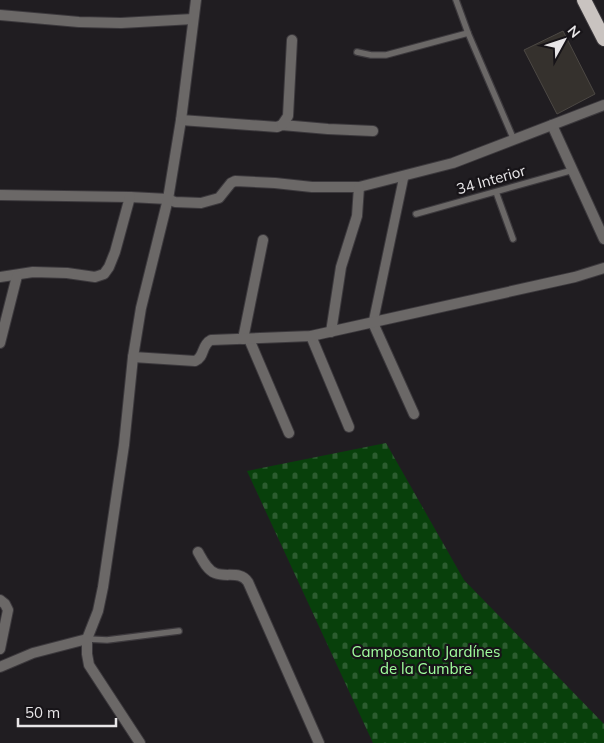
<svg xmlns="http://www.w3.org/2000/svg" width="604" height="743" viewBox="0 0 604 743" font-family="Mulish,sans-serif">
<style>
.cemetery{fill:url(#cemetery-stones)}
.building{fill:#35312d;stroke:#4c4844}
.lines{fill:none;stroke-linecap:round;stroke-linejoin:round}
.service-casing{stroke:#3c393d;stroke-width:8}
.pedestrian-casing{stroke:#3c393d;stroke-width:11}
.minor-casing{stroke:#3c393d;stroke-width:12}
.trunk-casing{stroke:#3c393d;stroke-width:16}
.service{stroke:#6b6867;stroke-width:5.5}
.pedestrian{stroke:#6b6867;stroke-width:9}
.minor{stroke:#6b6867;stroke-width:10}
.trunk{stroke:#c9c3c0;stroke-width:14}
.labels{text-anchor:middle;stroke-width:4.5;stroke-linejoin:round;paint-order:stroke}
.street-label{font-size:15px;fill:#e8e6e8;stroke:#171418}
.park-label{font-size:15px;fill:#a1fe9e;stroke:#171418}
</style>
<defs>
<pattern id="cemetery-stones" width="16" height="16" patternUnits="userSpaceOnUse" patternTransform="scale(1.25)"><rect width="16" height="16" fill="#08400b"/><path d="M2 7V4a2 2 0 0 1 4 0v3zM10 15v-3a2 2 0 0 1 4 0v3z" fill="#2c5c2f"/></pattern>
</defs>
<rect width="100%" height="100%" fill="#201d21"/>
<polygon class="cemetery" points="386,443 464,580 604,724 604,743 373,743 247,471"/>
<polygon class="building" points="563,31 595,94 557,114 524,50"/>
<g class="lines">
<defs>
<g id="service">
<polyline points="456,0 468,33 514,140"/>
<polyline points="357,52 371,55 386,55 468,33"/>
<polyline points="496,192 513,239"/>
<polyline points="416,214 573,170"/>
<polyline points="87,639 107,640 179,631"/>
</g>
<polyline id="pedestrian" points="373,323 404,176"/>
<g id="minor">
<polyline points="0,15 79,22 121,23 193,19"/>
<polyline points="181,120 277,127 282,125 328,129 373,131"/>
<polyline points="282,125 288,116 292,40"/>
<polyline points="552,125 604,239"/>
<polyline points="0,195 130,197 168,199 175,202 201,203 219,198 231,183 235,181 275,183 312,187 359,187 453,163 604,105"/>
<polyline points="0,277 33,272 67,273 95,277 104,274 109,267 115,252 130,197"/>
<polyline points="373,323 414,414"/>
<polyline points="331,332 341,267 357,216 359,187"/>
<polyline points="311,336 349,427"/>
<polyline points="243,339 263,240"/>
<polyline points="249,339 289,433"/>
<polyline points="0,343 17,276"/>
<path d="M133 357 195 361C205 357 201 345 211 340L311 336 575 277 604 268"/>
<path d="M198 552C202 559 207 570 215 573 226 578 240 570 248 582L319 743"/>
<polyline points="0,600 5,604 8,610 0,649"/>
<polyline points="0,667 33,653 87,639"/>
<polyline points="140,743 89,665 87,654 87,639 98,611 103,587 124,445 133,357 141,308 168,199 181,120 196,0"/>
</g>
<polyline id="trunk" points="584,0 604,39"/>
</defs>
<use href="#service" class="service-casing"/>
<use href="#pedestrian" class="pedestrian-casing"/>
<use href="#minor" class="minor-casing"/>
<use href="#trunk" class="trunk-casing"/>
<use href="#service" class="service"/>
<use href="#pedestrian" class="pedestrian"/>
<use href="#minor" class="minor"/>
<use href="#trunk" class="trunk"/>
</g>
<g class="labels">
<g class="street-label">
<text transform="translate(491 180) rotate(-16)" y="5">34 Interior</text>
</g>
<g class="park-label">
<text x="426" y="657">Camposanto Jardínes<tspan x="426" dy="17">de la Cumbre</tspan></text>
</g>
</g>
<g transform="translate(564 40) rotate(50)" stroke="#171418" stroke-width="4" paint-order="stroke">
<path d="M0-4L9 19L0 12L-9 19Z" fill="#e8e6e8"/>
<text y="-8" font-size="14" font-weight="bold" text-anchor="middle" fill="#e8e6e8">N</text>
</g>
<path d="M18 718v8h98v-8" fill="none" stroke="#e8e6e8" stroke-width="2.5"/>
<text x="25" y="718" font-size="15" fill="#e8e6e8" stroke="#171418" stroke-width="4" paint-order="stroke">50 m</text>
</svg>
